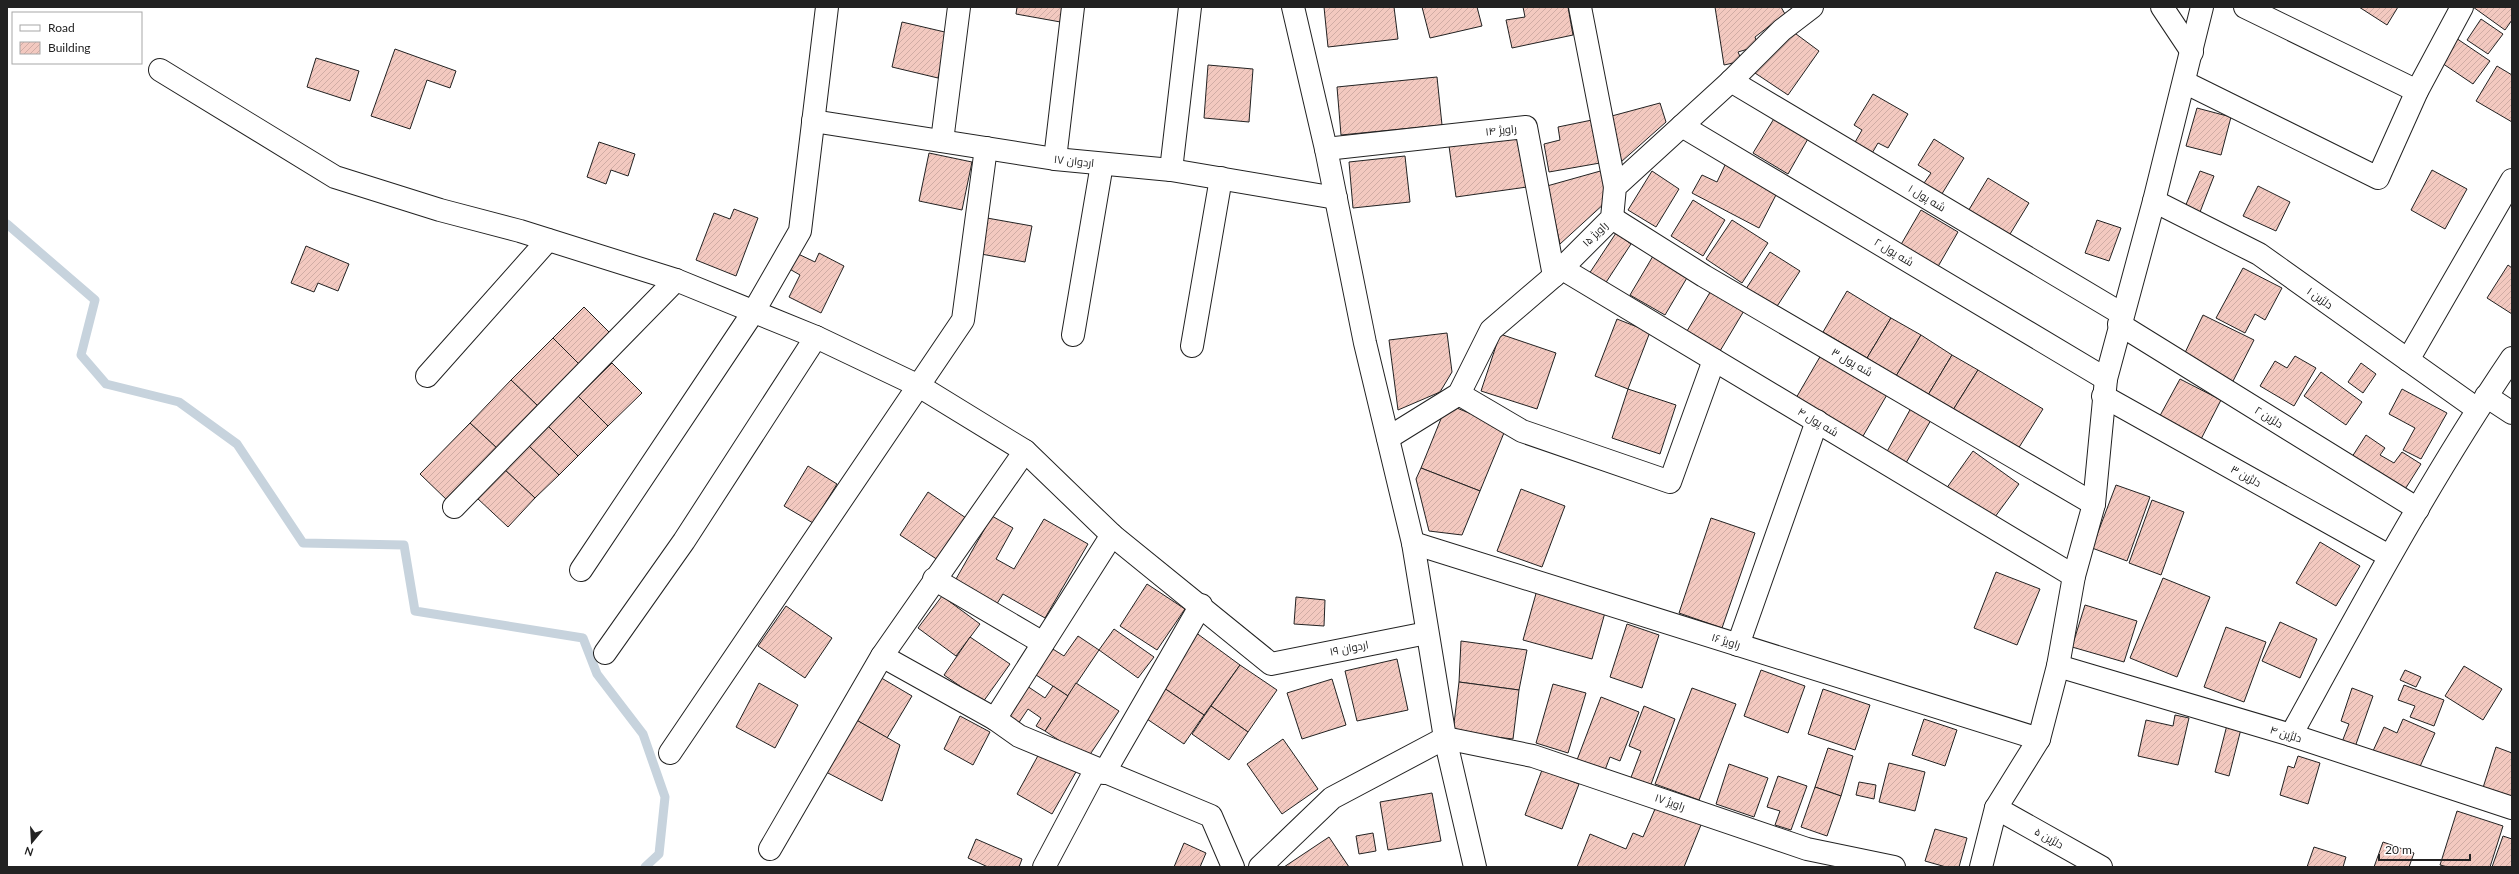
<svg xmlns="http://www.w3.org/2000/svg" width="2519" height="874" viewBox="0 0 2519 874" font-family="Lato,Cairo,sans-serif">
<style>
.lines{fill:none;stroke-linecap:round;stroke-linejoin:round}
.stream{stroke:#c7d3dd;stroke-width:9}
.building{fill:url(#building-hatch);stroke:#222}
.minor-casing{stroke:#222;stroke-width:24}
.minor{stroke:#fff;stroke-width:22}
.labels{text-anchor:middle;stroke-width:3;stroke-linejoin:round;paint-order:stroke}
.street-label{font-size:11px;fill:#222;stroke:#fff}
</style>
<defs>
<pattern id="building-hatch" width="6" height="6" patternUnits="userSpaceOnUse"><rect width="6" height="6" fill="#f3c9c0"/><path d="M-1 1l2-2M0 6l6-6M5 7l2-2" fill="none" stroke="#d0aca5"/></pattern>
</defs>
<rect width="100%" height="100%" fill="#fff"/>
<g class="lines">
<polyline class="stream" points="7,224 95,300 81,355 106,384 179,402 237,444 303,543 404,545 415,611 583,638 597,674 643,734 665,797 659,854 645,867"/>
</g>
<g class="building">
<polygon points="1017,7 1069,7 1066,23 1016,14"/>
<polygon points="1324,7 1394,7 1398,39 1328,47"/>
<polygon points="1422,7 1477,7 1482,26 1430,38"/>
<polygon points="1523,7 1568,7 1573,35 1512,48 1506,20 1525,17"/>
<polygon points="1715,7 1781,7 1785,14 1755,37 1758,46 1738,52 1742,61 1724,65"/>
<polygon points="2359,7 2398,7 2387,25"/>
<polygon points="2473,7 2512,7 2512,20 2505,30"/>
<polygon points="2481,19 2503,34 2488,54 2467,40"/>
<polygon points="902,22 949,33 938,78 892,67"/>
<polygon points="1792,31 1819,51 1788,95 1755,73"/>
<polygon points="2453,36 2490,61 2473,84 2436,59"/>
<polygon points="395,49 456,71 450,88 427,80 410,129 371,116"/>
<polygon points="316,58 359,71 350,101 307,87"/>
<polygon points="1208,65 1253,69 1249,122 1204,118"/>
<polygon points="2497,66 2512,75 2512,122 2476,101"/>
<polygon points="1437,77 1442,125 1341,135 1337,87"/>
<polygon points="1873,94 1908,114 1888,148 1878,143 1871,155 1854,144 1862,130 1854,125"/>
<polygon points="1660,103 1666,122 1621,162 1608,117"/>
<polygon points="2197,108 2231,117 2221,155 2186,146"/>
<polygon points="1775,117 1809,137 1788,174 1753,153"/>
<polygon points="1592,120 1600,163 1549,172 1544,144 1560,140 1558,127"/>
<polygon points="1519,136 1527,187 1456,197 1449,146"/>
<polygon points="1934,139 1964,158 1940,197 1922,186 1931,173 1918,165"/>
<polygon points="599,142 635,154 628,176 611,170 606,184 587,177"/>
<polygon points="929,153 972,162 962,210 919,201"/>
<polygon points="1405,156 1410,202 1353,208 1349,162"/>
<polygon points="1726,163 1778,191 1759,228 1692,193 1702,175 1717,182"/>
<polygon points="1604,170 1606,202 1560,244 1547,186"/>
<polygon points="2432,170 2467,189 2445,229 2411,210"/>
<polygon points="1652,171 1679,189 1656,227 1628,210"/>
<polygon points="2200,171 2214,176 2200,212 2185,207"/>
<polygon points="1988,178 2029,203 2007,239 1967,213"/>
<polygon points="2258,186 2290,202 2276,231 2243,216"/>
<polygon points="1693,200 1725,220 1703,256 1671,236"/>
<polygon points="734,209 758,218 736,276 696,260 714,213 730,219"/>
<polygon points="1921,210 1958,232 1936,270 1899,248"/>
<polygon points="987,218 1032,226 1025,262 981,254"/>
<polygon points="1732,220 1768,243 1742,283 1706,259"/>
<polygon points="2097,220 2121,228 2109,261 2085,253"/>
<polygon points="1616,233 1631,244 1603,287 1587,277"/>
<polygon points="306,246 349,264 338,291 318,283 314,292 291,283"/>
<polygon points="1656,251 1691,271 1665,315 1630,295"/>
<polygon points="794,252 815,262 819,253 844,266 821,313 789,297 800,275 786,267"/>
<polygon points="1770,252 1800,271 1772,314 1742,295"/>
<polygon points="2508,265 2512,268 2512,314 2487,298"/>
<polygon points="2243,268 2282,288 2265,320 2255,314 2245,333 2216,318"/>
<polygon points="1712,289 1745,309 1720,351 1687,331"/>
<polygon points="1847,291 1891,318 1867,358 1823,332"/>
<polygon points="584,307 612,335 581,366 553,338"/>
<polygon points="2203,315 2254,340 2231,385 2181,361"/>
<polygon points="1891,318 1921,335 1896,376 1867,358"/>
<polygon points="1617,319 1650,332 1628,389 1595,376"/>
<polygon points="1447,333 1452,372 1440,392 1398,410 1389,340"/>
<polygon points="1500,334 1556,353 1537,409 1481,391"/>
<polygon points="1921,335 1952,355 1928,395 1896,376"/>
<polygon points="553,338 581,366 540,408 511,380"/>
<polygon points="1821,355 1888,393 1859,443 1792,405"/>
<polygon points="1952,355 1978,370 1953,410 1928,395"/>
<polygon points="2295,356 2316,368 2294,406 2260,386 2275,361 2287,368"/>
<polygon points="612,363 642,393 608,426 578,396"/>
<polygon points="2361,363 2376,374 2363,393 2348,382"/>
<polygon points="1978,370 2043,409 2018,449 1953,410"/>
<polygon points="2321,372 2362,402 2346,425 2304,396"/>
<polygon points="2180,379 2221,400 2198,445 2156,423"/>
<polygon points="511,380 540,408 499,450 470,423"/>
<polygon points="1628,389 1676,405 1660,454 1612,438"/>
<polygon points="2402,389 2447,413 2421,459 2403,450 2415,428 2389,414"/>
<polygon points="578,396 608,426 578,456 548,426"/>
<polygon points="1447,404 1506,428 1480,491 1421,468"/>
<polygon points="1911,408 1931,420 1903,468 1884,457"/>
<polygon points="470,423 499,450 449,502 420,474"/>
<polygon points="548,426 578,456 559,475 528,445"/>
<polygon points="2366,435 2385,448 2380,455 2394,463 2402,452 2421,464 2402,494 2350,460"/>
<polygon points="528,445 559,475 535,498 504,469"/>
<polygon points="1973,451 2019,484 1992,521 1946,489"/>
<polygon points="808,466 837,484 813,523 784,506"/>
<polygon points="1421,468 1480,491 1462,535 1429,531 1416,479"/>
<polygon points="504,469 535,498 508,527 477,498"/>
<polygon points="2116,485 2150,497 2127,561 2092,548"/>
<polygon points="1521,489 1565,506 1542,567 1497,551"/>
<polygon points="928,492 966,518 938,560 900,535"/>
<polygon points="2152,500 2184,512 2161,575 2129,563"/>
<polygon points="992,516 1013,528 996,559 1014,569 1044,519 1088,544 1045,618 1003,594 993,610 952,586"/>
<polygon points="1711,518 1755,533 1722,628 1679,613"/>
<polygon points="2320,542 2360,566 2336,606 2296,583"/>
<polygon points="1996,572 2040,589 2017,645 1974,628"/>
<polygon points="2163,578 2210,597 2177,677 2130,658"/>
<polygon points="1147,584 1185,609 1157,650 1120,626"/>
<polygon points="1537,590 1606,609 1592,659 1523,640"/>
<polygon points="942,596 980,624 956,656 918,628"/>
<polygon points="1296,597 1325,600 1324,626 1294,624"/>
<polygon points="2085,605 2137,621 2124,662 2072,647"/>
<polygon points="786,606 832,638 805,678 758,646"/>
<polygon points="2280,622 2317,639 2300,678 2262,661"/>
<polygon points="1627,624 1659,635 1642,688 1610,677"/>
<polygon points="2226,627 2266,642 2244,702 2204,687"/>
<polygon points="1114,629 1154,657 1138,678 1099,650"/>
<polygon points="1195,632 1240,665 1204,715 1161,686"/>
<polygon points="1078,636 1099,650 1068,696 1030,671 1048,646 1064,656"/>
<polygon points="970,637 1010,664 983,702 944,675"/>
<polygon points="1461,641 1527,650 1519,690 1459,682"/>
<polygon points="1397,659 1408,710 1357,721 1345,671"/>
<polygon points="1240,665 1277,690 1248,732 1211,706"/>
<polygon points="2464,666 2502,689 2483,720 2445,696"/>
<polygon points="1761,670 1805,686 1788,733 1744,716"/>
<polygon points="2405,670 2421,677 2416,687 2400,680"/>
<polygon points="878,676 912,696 887,738 853,718"/>
<polygon points="1332,679 1346,725 1302,739 1287,693"/>
<polygon points="1459,682 1519,690 1513,739 1453,732"/>
<polygon points="759,683 798,705 775,748 736,727"/>
<polygon points="1076,683 1119,711 1087,759 1045,731"/>
<polygon points="1553,684 1586,693 1568,753 1536,743"/>
<polygon points="2404,685 2444,700 2434,726 2410,717 2415,706 2398,700"/>
<polygon points="1027,686 1045,698 1053,686 1068,696 1045,731 1036,726 1041,718 1028,709 1018,724 1006,716"/>
<polygon points="1161,686 1204,715 1184,744 1144,717"/>
<polygon points="1692,688 1736,704 1699,800 1655,784"/>
<polygon points="2352,688 2373,696 2355,747 2342,742 2349,724 2341,721"/>
<polygon points="1823,689 1870,705 1855,750 1808,734"/>
<polygon points="1601,697 1639,712 1620,761 1610,757 1605,770 1577,760"/>
<polygon points="1211,706 1248,732 1229,760 1192,734"/>
<polygon points="1644,706 1675,719 1650,787 1630,780 1641,751 1629,746"/>
<polygon points="2175,715 2189,718 2178,765 2138,756 2146,720 2173,726"/>
<polygon points="960,716 990,732 973,765 944,749"/>
<polygon points="853,718 900,745 882,801 826,772"/>
<polygon points="1924,719 1957,730 1945,766 1912,755"/>
<polygon points="2403,719 2435,733 2418,771 2373,751 2384,727 2397,733"/>
<polygon points="2227,725 2241,729 2229,776 2215,772"/>
<polygon points="1283,739 1318,789 1282,814 1247,764"/>
<polygon points="2496,747 2512,753 2512,805 2481,794"/>
<polygon points="1828,748 1853,756 1841,796 1815,787"/>
<polygon points="1040,752 1076,772 1052,814 1017,794"/>
<polygon points="2298,756 2320,763 2308,804 2280,795 2288,766 2294,768"/>
<polygon points="1889,763 1925,772 1915,811 1879,802"/>
<polygon points="1729,764 1768,778 1754,817 1716,804"/>
<polygon points="1542,770 1579,784 1562,829 1525,815"/>
<polygon points="1778,776 1807,786 1791,830 1775,825 1780,811 1767,807"/>
<polygon points="1859,782 1876,785 1874,799 1856,795"/>
<polygon points="1815,787 1841,796 1827,836 1801,827"/>
<polygon points="1432,793 1441,841 1388,850 1380,802"/>
<polygon points="1658,802 1703,820 1684,867 1577,867 1590,834 1626,849 1633,833 1643,837"/>
<polygon points="2457,811 2503,826 2490,867 2448,867 2440,865"/>
<polygon points="1935,829 1967,838 1959,867 1946,867 1925,861"/>
<polygon points="1373,833 1376,851 1359,854 1356,836"/>
<polygon points="2503,836 2512,839 2512,867 2492,867"/>
<polygon points="1329,837 1349,867 1284,867"/>
<polygon points="976,839 1022,859 1019,867 988,867 968,858"/>
<polygon points="2383,842 2414,853 2409,867 2374,867"/>
<polygon points="1184,843 1206,853 1200,867 1174,867"/>
<polygon points="2314,847 2346,857 2343,867 2307,867"/>
</g>
<g class="lines">
<defs>
<g id="minor">
<polyline points="1293,7 1326,149 1365,343 1413,543 1445,738 1475,867"/>
<polyline points="1580,7 1615,187"/>
<polyline points="2162,7 2192,52"/>
<polyline points="2245,7 2417,91"/>
<polyline points="160,70 335,177 440,210 520,231 676,280 816,337 919,386 1025,451 1112,535 1271,664 1427,633"/>
<polyline points="1731,81 2122,314"/>
<polyline points="2184,82 2378,178 2417,91 2462,7"/>
<polyline points="813,121 1055,159 1171,170 1336,198"/>
<polyline points="1682,126 2106,379"/>
<polyline points="942,141 959,7"/>
<polyline points="1326,149 1526,127 1554,276"/>
<polyline points="1055,159 1073,7"/>
<polyline points="1171,170 1190,7"/>
<polyline points="2154,201 2259,254 2477,409"/>
<polyline points="1612,218 1704,276 2094,504"/>
<polyline points="1561,268 2074,576"/>
<polyline points="2119,324 2418,509"/>
<polyline points="1073,335 1102,164"/>
<polyline points="1192,346 1221,178"/>
<polyline points="2408,360 2512,180"/>
<polyline points="427,376 548,240"/>
<polyline points="1459,394 1522,431 1670,482 1714,360"/>
<polyline points="2103,396 2389,556"/>
<polyline points="2486,396 2512,413"/>
<polyline points="1388,438 1459,394 1491,330 1554,276 1612,218 1615,187 1731,81 1782,30 1812,7"/>
<polyline points="454,507 676,280"/>
<polyline points="1413,543 2039,739"/>
<polyline points="581,570 754,311 800,231 827,7"/>
<polyline points="934,579 1043,643"/>
<polyline points="1738,645 1817,421"/>
<polyline points="605,653 684,541 816,337"/>
<polyline points="882,656 995,719 1019,736 1211,816 1233,867"/>
<polyline points="2058,666 2291,735 2512,808"/>
<polyline points="995,719 1112,535"/>
<path d="M2291 735C2361 608 2430 479 2512 358"/>
<polyline points="670,753 963,320 986,148"/>
<polyline points="1104,773 1201,605"/>
<polyline points="1996,808 2101,867"/>
<polyline points="770,849 882,656 1025,451"/>
<polyline points="1044,867 1096,769"/>
<polyline points="1260,867 1332,798 1445,738 1533,756 1807,849 1894,867"/>
<polyline points="1981,867 1996,808 2039,739 2058,666 2074,576 2094,504 2106,379 2154,201 2202,7"/>
</g>
</defs>
<use href="#minor" class="minor-casing"/>
<use href="#minor" class="minor"/>
</g>
<g class="labels">
<g class="street-label">
<text transform="translate(1501 130) rotate(-6)" y="4">راویژ ۱۴</text>
<text transform="translate(1074 161) rotate(6)" y="4">اردوان ۱۷</text>
<text transform="translate(1927 198) rotate(31)" y="4">شه پول ۱</text>
<text transform="translate(1595 234) rotate(-45)" y="4">راویژ ۱۵</text>
<text transform="translate(1894 252) rotate(31)" y="4">شه پول ۲</text>
<text transform="translate(2320 298) rotate(35)" y="4">دلژین ۱</text>
<text transform="translate(1852 362) rotate(30)" y="4">شه پول ۳</text>
<text transform="translate(2269 417) rotate(32)" y="4">دلژین ۲</text>
<text transform="translate(1818 422) rotate(31)" y="4">شه پول ۴</text>
<text transform="translate(2246 476) rotate(29)" y="4">دلژین ۳</text>
<text transform="translate(1726 641) rotate(17)" y="4">راویژ ۱۶</text>
<text transform="translate(1349 648) rotate(-11)" y="4">اردوان ۱۹</text>
<text transform="translate(2286 734) rotate(17)" y="4">دلژین ۴</text>
<text transform="translate(1670 802) rotate(19)" y="4">راویژ ۱۷</text>
<text transform="translate(2049 838) rotate(29)" y="4">دلژین ۵</text>
</g>
</g>
<rect width="2519" height="874" fill="none" stroke="#222222" stroke-width="16"/>
<rect x="12" y="12" width="130" height="52" fill="#ffffff" stroke="#a7a7a7"/>
<rect x="20" y="25" width="20" height="6" fill="#ffffff" stroke="#a7a7a7"/>
<text x="48" y="32" font-size="12" fill="#222222">Road</text>
<rect x="20" y="42" width="20" height="12" fill="url(#building-hatch)" stroke="#a7a7a7"/>
<text x="48" y="52" font-size="12" fill="#222222">Building</text>
<g transform="translate(32 842) rotate(198)" stroke="#ffffff" stroke-width="3" paint-order="stroke">
<path d="M0-3L7 15L0 10L-7 15Z" fill="#222222"/>
<text y="-6" font-size="11" font-weight="bold" text-anchor="middle" fill="#222222">N</text>
</g>
<path d="M2379 854v6h91v-6" fill="none" stroke="#222222" stroke-width="2"/>
<text x="2385" y="854" font-size="12" fill="#222222" stroke="#ffffff" stroke-width="3" paint-order="stroke">20 m</text>
</svg>
